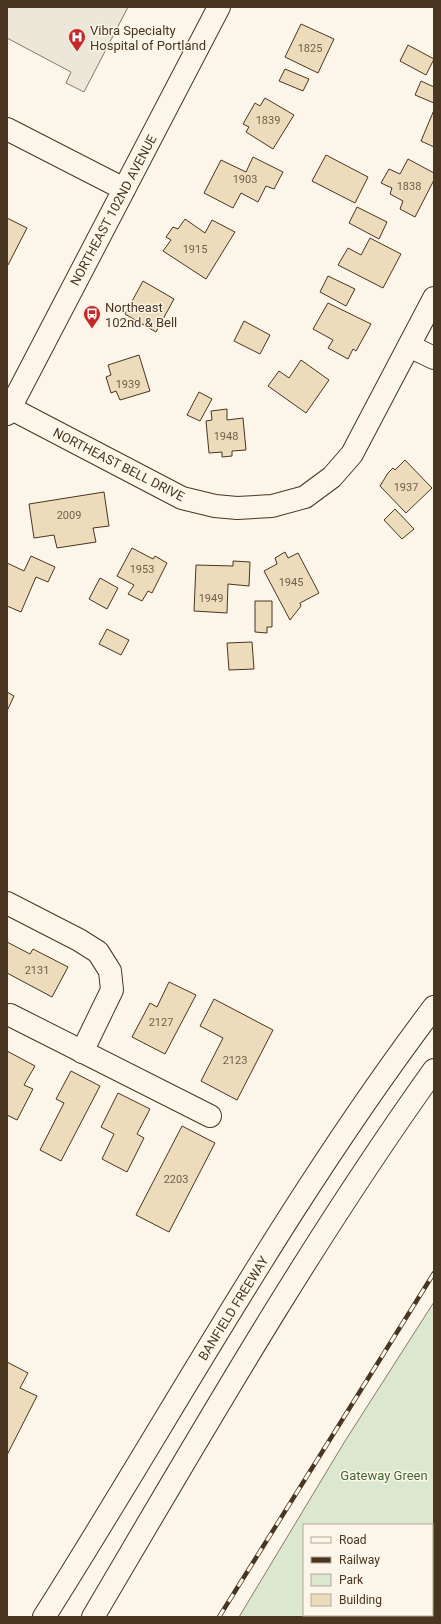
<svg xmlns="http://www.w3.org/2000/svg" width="441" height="1624" viewBox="0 0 441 1624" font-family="Roboto,sans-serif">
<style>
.green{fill:#dce7d0;stroke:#887966;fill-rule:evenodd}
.parking{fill:#ede7d9;stroke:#887966}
.building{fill:#ecdcbc;stroke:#4a3520}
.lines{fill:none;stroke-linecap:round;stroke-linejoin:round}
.minor-casing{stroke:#4a3520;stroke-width:24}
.major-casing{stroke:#4a3520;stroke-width:24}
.highway-casing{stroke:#4a3520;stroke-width:24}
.minor{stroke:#fbf6e9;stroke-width:22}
.major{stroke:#fbf6e9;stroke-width:22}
.highway{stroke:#fbf6e9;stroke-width:22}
.rail-casing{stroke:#4a3520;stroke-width:4.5}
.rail{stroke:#fbf6e9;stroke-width:3;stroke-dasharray:9;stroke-linecap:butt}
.labels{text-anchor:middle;stroke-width:3;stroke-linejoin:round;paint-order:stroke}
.number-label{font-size:11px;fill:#725f47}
.poi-label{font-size:13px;fill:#4a3520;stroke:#fbf6e9;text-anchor:start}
.street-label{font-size:13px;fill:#4a3520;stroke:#fbf6e9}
.park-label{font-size:13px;fill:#436837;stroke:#fbf6e9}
</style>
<rect width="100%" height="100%" fill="#fbf6e9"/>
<path class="green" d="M434 1302V1617H239L345 1441ZM304 1525H432V1615H304Z"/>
<polygon class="parking" points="7,7 128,7 84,92 66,83 71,72 7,38"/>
<g class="building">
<polygon points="301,24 334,39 318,73 285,57"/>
<polygon points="408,45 434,59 426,75 400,61"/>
<polygon points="285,69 309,79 303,91 279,81"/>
<polygon points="421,81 434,87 434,103 415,95"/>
<polygon points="265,98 294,115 273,149 246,132 249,127 243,124 255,103 260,106"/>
<polygon points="434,110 434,147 421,141"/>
<polygon points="326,155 368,177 355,203 312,181"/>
<polygon points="253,157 283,172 274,189 266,186 258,202 241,193 233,208 204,193 221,160 246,172"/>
<polygon points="408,159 434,173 434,180 415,217 400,209 403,201 390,194 392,188 381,183 389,169 400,174"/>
<polygon points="357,207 387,222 379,239 349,223"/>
<polygon points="7,218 27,228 8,265 7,264"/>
<polygon points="185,219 205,233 212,220 235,232 206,279 163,251 171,240 166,237 173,227 178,229"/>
<polygon points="370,238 401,254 383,288 338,265 348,248 361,255"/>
<polygon points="328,276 355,289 346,306 320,292"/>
<polygon points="143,281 174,299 156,332 125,314"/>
<polygon points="328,303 371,324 356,351 353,349 348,359 328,348 333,340 313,329"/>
<polygon points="244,321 270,335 260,354 234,341"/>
<polygon points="139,355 150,391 120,400 116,391 111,393 106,377 111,375 108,365"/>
<polygon points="301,360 329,380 306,413 268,386 279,371 289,378"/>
<polygon points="199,392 212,399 200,421 187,415"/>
<polygon points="227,409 227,420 243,418 246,450 232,451 232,456 222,457 222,452 209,453 206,421 212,420 211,411"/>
<polygon points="405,460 432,488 406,513 380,486 388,473 393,468 395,470"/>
<polygon points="104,492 109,526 93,528 96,542 57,548 54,535 34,538 29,504"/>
<polygon points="395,509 414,529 402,539 384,520"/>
<polygon points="132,548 153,559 155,556 167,563 152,593 148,591 142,601 128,594 134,585 117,576"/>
<polygon points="285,552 288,558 298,553 319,593 300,603 301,606 290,620 264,571 277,564 275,558"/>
<polygon points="31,556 55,567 48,582 36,577 21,612 7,606 7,563 24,571"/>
<polygon points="233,561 250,562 249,586 228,584 227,613 194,611 196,565 233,566"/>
<polygon points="100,578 118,588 107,609 89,599"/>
<polygon points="255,601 272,601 272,627 267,627 267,633 255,632"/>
<polygon points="107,629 129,640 121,655 99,644"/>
<polygon points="252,642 254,669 229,670 227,643"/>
<polygon points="7,692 14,696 7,711"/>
<polygon points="7,942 30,954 33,949 68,967 52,997 7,973"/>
<polygon points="169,982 196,995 165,1054 132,1037 150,1003 157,1007"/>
<polygon points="214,999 273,1030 237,1100 201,1081 223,1038 200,1026"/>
<polygon points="7,1051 35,1066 24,1085 33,1089 17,1120 7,1115"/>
<polygon points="71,1071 100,1086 61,1161 40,1150 64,1103 56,1099"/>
<polygon points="118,1093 150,1109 137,1134 144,1138 127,1172 102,1159 114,1134 101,1127"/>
<polygon points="182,1126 215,1143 169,1232 136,1215"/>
<polygon points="7,1362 28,1373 20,1388 37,1396 7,1455"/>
</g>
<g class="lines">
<defs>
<g id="minor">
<polyline points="7,129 124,189"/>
<polyline points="409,346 434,358"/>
<polyline points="10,408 182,498 215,506 237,508 272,506 305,497 332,477 352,454 434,298"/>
<polyline points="7,903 79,940 98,952 110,971 112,990 82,1052"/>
<polyline points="10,1015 210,1116"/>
</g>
<polyline id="major" points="7,414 219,7"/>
<g id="highway">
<path d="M44 1617C173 1413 288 1200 434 1007"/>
<path d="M93 1617C202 1432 309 1245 434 1070"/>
</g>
</defs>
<use href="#minor" class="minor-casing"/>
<use href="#major" class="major-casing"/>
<use href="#highway" class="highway-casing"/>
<use href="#minor" class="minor"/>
<use href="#major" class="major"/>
<use href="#highway" class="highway"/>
<defs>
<polyline id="rail" points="219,1617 434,1273"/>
</defs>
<use href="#rail" class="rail-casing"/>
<use href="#rail" class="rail"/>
</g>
<defs>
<symbol id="hospital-pin" viewBox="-11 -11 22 30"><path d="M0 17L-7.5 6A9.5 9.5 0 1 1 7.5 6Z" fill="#c62828" stroke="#fbf6e9"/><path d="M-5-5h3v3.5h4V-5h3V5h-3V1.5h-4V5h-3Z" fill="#fff"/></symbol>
<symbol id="bus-pin" viewBox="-11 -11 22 30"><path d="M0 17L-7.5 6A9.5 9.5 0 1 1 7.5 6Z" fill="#c62828" stroke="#fbf6e9"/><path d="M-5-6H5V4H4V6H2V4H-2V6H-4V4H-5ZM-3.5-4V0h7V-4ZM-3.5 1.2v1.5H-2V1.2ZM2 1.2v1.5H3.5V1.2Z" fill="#fff"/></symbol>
</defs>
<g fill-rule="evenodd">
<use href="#hospital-pin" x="67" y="27" width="20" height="27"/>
<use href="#bus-pin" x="82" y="304" width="20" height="27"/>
</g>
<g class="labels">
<g class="number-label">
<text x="310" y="52">1825</text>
<text x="268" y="124">1839</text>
<text x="245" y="183">1903</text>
<text x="409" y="190">1838</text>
<text x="195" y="253">1915</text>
<text x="128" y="388">1939</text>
<text x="226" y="440">1948</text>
<text x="406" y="491">1937</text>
<text x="69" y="519">2009</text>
<text x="142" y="573">1953</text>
<text x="291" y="586">1945</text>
<text x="211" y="602">1949</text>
<text x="37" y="974">2131</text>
<text x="161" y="1026">2127</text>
<text x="235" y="1064">2123</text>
<text x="176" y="1183">2203</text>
</g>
<g class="poi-label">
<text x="90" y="35">Vibra Specialty<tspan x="90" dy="15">Hospital of Portland</tspan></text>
<text x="105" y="312">Northeast<tspan x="105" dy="15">102nd &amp; Bell</tspan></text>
</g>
<g class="street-label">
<text transform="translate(113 210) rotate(-62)" y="5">NORTHEAST 102ND AVENUE</text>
<text transform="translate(119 464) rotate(27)" y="5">NORTHEAST BELL DRIVE</text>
<text transform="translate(233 1308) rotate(-58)" y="5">BANFIELD FREEWAY</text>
</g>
<g class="park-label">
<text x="384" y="1480">Gateway Green</text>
</g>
</g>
<rect width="441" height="1624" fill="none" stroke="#4a3520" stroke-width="16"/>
<rect x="303" y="1524" width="130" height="92" fill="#fbf6e9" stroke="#b4a999"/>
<rect x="311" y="1537" width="20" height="6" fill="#fbf6e9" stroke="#b4a999"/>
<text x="339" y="1544" font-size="12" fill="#4a3520">Road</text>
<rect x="311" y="1557" width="20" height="6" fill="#4a3520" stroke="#b4a999"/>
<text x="339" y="1564" font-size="12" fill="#4a3520">Railway</text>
<rect x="311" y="1574" width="20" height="12" fill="#dce7d0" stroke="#b4a999"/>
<text x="339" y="1584" font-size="12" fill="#4a3520">Park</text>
<rect x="311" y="1594" width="20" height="12" fill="#ecdcbc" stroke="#b4a999"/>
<text x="339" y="1604" font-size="12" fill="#4a3520">Building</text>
</svg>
